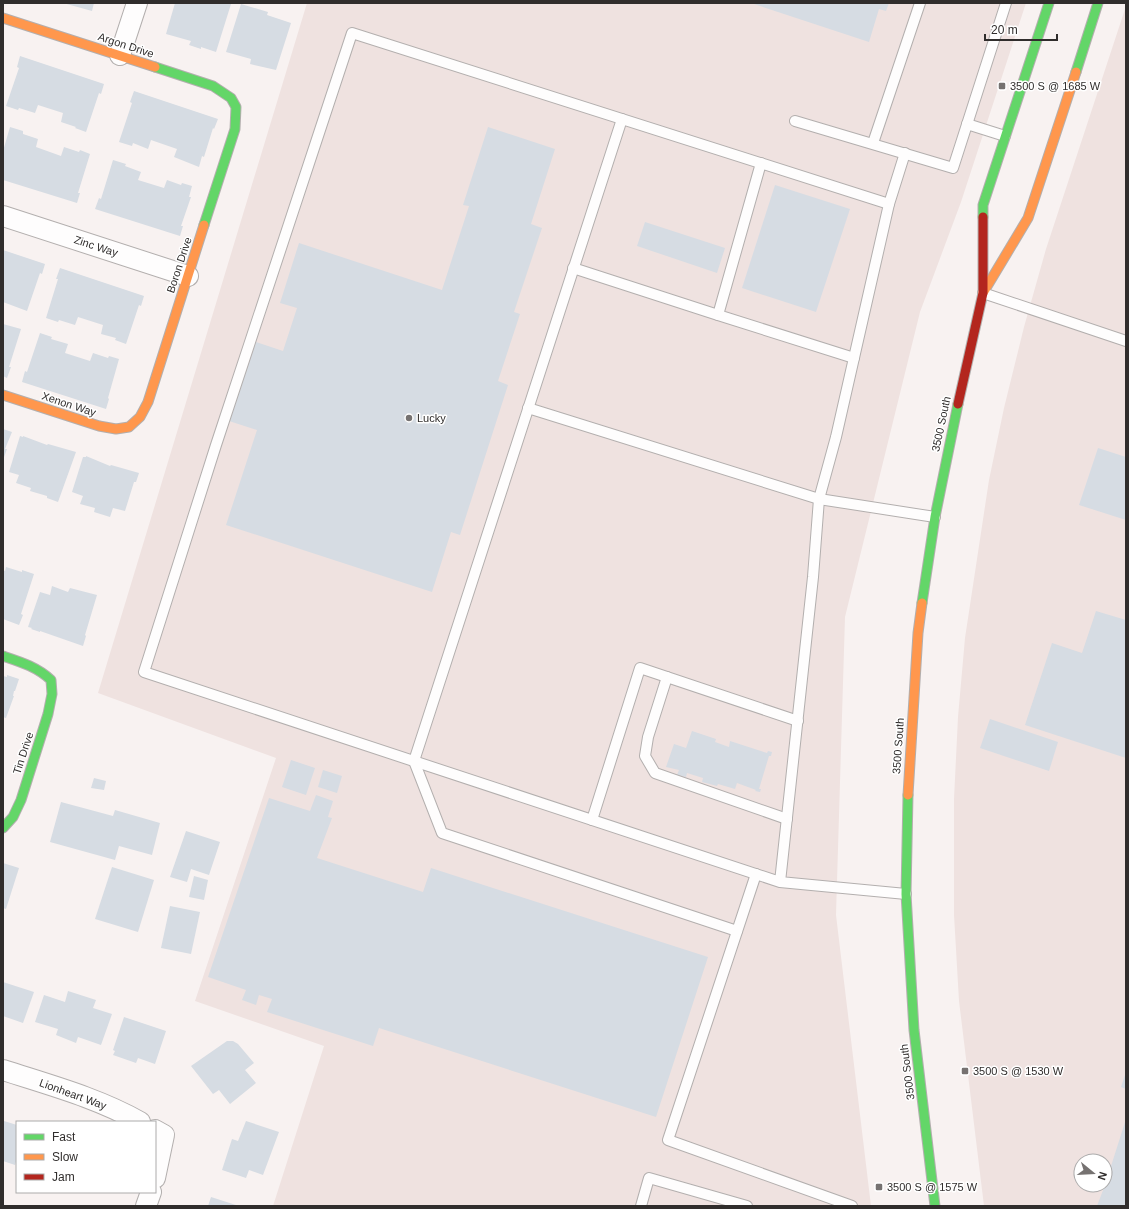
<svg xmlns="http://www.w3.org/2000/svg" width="1129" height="1209" viewBox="0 0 1129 1209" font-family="Helvetica,sans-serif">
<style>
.built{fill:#efe2e0;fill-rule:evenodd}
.building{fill:#d6dce3}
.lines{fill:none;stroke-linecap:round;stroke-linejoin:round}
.lane-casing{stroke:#b3afae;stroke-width:12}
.street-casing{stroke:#b3afae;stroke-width:22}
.fast-casing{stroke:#b3afae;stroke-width:11}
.slow-casing{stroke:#b3afae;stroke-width:11}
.jam-casing{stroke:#b3afae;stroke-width:11}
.lane{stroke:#fefdfd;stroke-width:10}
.street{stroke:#fefdfd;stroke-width:20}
.fast{stroke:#63d668;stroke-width:9}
.slow{stroke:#ff974d;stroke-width:9}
.jam{stroke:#b3261e;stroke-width:9}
.poi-dot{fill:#767271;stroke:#fff;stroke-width:1.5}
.labels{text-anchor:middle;stroke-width:3;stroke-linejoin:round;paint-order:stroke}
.street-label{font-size:11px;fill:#302d2c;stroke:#fff}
.poi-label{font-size:11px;fill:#302d2c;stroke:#fff;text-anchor:start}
</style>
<rect width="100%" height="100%" fill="#f8f2f1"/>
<g class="built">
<polygon points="307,3 1026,3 961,202 920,312 845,617 836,915 871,1206 273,1206 324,1046 195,1001 276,758 98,693"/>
<path d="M1126 6V1206H984L959 1001 954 915V799L958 717 965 638 989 480 1004 408 1024 327 1046 249ZM1081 1161H1105V1185H1081Z"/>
</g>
<g class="building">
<polygon points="63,3 94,3 92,11"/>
<polygon points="175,3 228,3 231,4 216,52 201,47 201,49 189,45 191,41 166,34"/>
<polygon points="751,3 889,3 886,11 879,9 869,42"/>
<polygon points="241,4 268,12 267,15 291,23 276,70 250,64 251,59 226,52"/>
<polygon points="20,56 104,84 101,94 99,93 86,132 75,128 76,127 61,122 63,113 38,105 35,113 19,108 18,110 6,106 19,68 17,67"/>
<polygon points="134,91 218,119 214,129 213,128 204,157 202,156 199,167 174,157 177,149 151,140 148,149 133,143 132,146 119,142 132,103 130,102"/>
<polygon points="10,127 23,131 23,134 38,139 36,147 61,156 64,147 79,152 80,150 90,154 78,193 80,193 77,203 3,180 3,151"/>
<polygon points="488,127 555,149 531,224 542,228 514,312 520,314 498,381 508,385 460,535 451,532 432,592 226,525 257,430 229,421 256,342 283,351 297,308 280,303 299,243 442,290 469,206 463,205"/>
<polygon points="113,160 126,164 125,166 141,172 138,180 164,188 167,180 181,185 182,183 192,186 189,197 191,197 181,226 183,226 180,236 95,209 99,198 101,199"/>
<polygon points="775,185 850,209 816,312 742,288"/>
<polygon points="645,222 725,248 717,273 637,246"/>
<polygon points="3,250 45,264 42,274 40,273 27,311 3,302"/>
<polygon points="60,268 144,296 141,306 139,305 126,344 115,340 116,338 101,334 103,325 78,317 75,325 59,320 58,322 46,318 58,279 56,279"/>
<polygon points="3,324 21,329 9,367 11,367 7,378 3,376"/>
<polygon points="40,333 52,337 51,339 68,344 65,353 90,361 93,353 108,358 109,356 119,359 108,398 109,399 106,409 22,382 25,371 27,372"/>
<polygon points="3,429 12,432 5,449 7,449 3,460"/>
<polygon points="20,436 23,437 23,436 47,445 48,444 76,452 58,502 47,498 47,496 30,491 31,488 16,483 19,475 9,472"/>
<polygon points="1098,448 1126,457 1126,520 1079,505"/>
<polygon points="86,456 110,466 111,465 139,473 136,482 134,482 125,511 113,508 110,517 94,512 95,508 80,504 83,496 72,492 83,457 86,457"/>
<polygon points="6,567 22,572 22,570 34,574 21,614 23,615 19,625 3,619 3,570 5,571"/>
<polygon points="52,586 68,592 70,588 97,595 85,635 86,636 83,646 40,631 40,632 31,629 32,628 28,627 40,592 50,595"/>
<polygon points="1096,611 1126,620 1126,758 1025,725 1052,643 1082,653"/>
<polygon points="7,675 19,679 15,691 14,691 13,696 14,696 6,718 3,717 3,676 7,677"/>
<polygon points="990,719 1058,742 1049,771 980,748"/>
<polygon points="692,731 716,739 715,742 729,747 730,741 767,753 768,751 772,752 771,756 769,756 759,789 761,789 760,792 755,791 756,790 737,783 735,789 718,784 717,786 702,782 703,778 687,773 686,777 677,775 679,770 666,767 674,744 686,748"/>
<polygon points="291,760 315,768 306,795 282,787"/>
<polygon points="323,770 342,776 337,793 318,787"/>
<polygon points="94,778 106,781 104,790 91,788"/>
<polygon points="316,795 333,801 328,817 332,818 317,858 423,892 431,868 708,957 656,1117 379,1028 373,1046 267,1012 272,999 259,995 256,1005 242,1000 246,990 208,977 269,798 310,811"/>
<polygon points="61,802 113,816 115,810 160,823 152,855 119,846 115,860 50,842"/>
<polygon points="186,831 220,842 209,875 191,869 187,882 170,877"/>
<polygon points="3,863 19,868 6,909 3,908"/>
<polygon points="112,867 154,880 138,932 95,919"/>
<polygon points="194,876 208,880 204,900 189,897"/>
<polygon points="170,906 200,912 191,954 161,948"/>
<polygon points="3,982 34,992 23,1023 3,1016"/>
<polygon points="68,991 96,1000 93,1008 112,1014 101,1045 78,1037 76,1043 56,1035 58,1029 35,1022 44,995 65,1002"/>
<polygon points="124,1017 166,1031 155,1064 138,1058 136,1063 113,1055 115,1051 113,1050"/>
<polygon points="227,1041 233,1041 238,1044 254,1063 245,1070 256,1083 230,1104 219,1090 213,1094 191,1066"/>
<polygon points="1126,1072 1126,1089 1121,1087"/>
<polygon points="1126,1119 1126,1206 1097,1206 1105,1185"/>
<polygon points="4,1121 17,1125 17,1158 15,1165 3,1161"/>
<polygon points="246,1121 279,1132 263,1175 249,1170 246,1178 222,1170 232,1139 238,1141"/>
<polygon points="211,1197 239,1206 208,1206"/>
</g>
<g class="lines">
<defs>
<g id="lane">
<polyline points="622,119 414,761 442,833 737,931"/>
<polyline points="795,121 953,168 1006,3"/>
<polyline points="967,124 1005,136"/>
<polyline points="873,143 920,3"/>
<polyline points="761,163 718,315 854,358"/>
<polyline points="889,204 905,153"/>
<polyline points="573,268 718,315"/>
<polyline points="983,293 1126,341"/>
<polyline points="528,408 819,499 935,517"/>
<polyline points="667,677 648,737 645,756 655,773 787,819"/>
<polyline points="592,820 640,668 798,721"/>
<polyline points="756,874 668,1140 852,1206"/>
<polyline points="780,882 813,577 819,499 836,437 889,204 352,33 216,445 144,672 780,882 906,894"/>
<polyline points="641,1206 649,1178 747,1206"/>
</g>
<g id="street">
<polyline points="120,55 137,3"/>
<polyline points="3,216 188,276"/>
<path d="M3 1070C49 1085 98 1098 140 1122"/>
<polyline points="155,1130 164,1135 155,1178"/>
<polyline points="146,1206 151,1192"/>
</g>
<g id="fast">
<polyline points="155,67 213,86 231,98 236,107 235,129 204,225"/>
<polyline points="1076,72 1098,3"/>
<polyline points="983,217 983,205 1049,3"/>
<polyline points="922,603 935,517 958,404"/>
<path d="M3 656C21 662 37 667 51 680L52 694 48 714 21 800 13 817 3 828"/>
<polyline points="908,795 906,894 914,1030 935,1206"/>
</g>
<g id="slow">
<polyline points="3,18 155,67"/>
<polyline points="983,293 1028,218 1076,72"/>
<polyline points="3,395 99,426 116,429 129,427 140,417 148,402 204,225"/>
<polyline points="908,795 918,633 922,603"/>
</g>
<polyline id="jam" points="958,404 983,293 983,217"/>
</defs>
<use href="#lane" class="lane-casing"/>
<use href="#street" class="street-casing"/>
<use href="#fast" class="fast-casing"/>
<use href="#slow" class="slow-casing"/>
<use href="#jam" class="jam-casing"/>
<use href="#lane" class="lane"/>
<use href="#street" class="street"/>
<use href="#fast" class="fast"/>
<use href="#slow" class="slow"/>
<use href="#jam" class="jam"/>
</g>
<g class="poi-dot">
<rect x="998" y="82" width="8" height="8" rx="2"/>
<circle cx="409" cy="418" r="4"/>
<rect x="961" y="1067" width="8" height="8" rx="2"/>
<rect x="875" y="1183" width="8" height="8" rx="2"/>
</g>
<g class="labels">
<g class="street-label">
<text transform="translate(126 45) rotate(18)" y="4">Argon Drive</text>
<text transform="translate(96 246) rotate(18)" y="4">Zinc Way</text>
<text transform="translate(179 265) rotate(-72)" y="4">Boron Drive</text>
<text transform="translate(69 404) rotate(18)" y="4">Xenon Way</text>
<text transform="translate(941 424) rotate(-78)" y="4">3500 South</text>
<text transform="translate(898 746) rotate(-86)" y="4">3500 South</text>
<text transform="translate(23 753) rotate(-72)" y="4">Tin Drive</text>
<text transform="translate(907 1072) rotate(-97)" y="4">3500 South</text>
<text transform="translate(73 1094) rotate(20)" y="4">Lionheart Way</text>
</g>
<g class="poi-label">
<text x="1010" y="90">3500 S @ 1685 W</text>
<text x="417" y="422">Lucky</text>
<text x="973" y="1075">3500 S @ 1530 W</text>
<text x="887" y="1191">3500 S @ 1575 W</text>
</g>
</g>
<rect width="1129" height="1209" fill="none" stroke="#302d2c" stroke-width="8"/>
<rect x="16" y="1121" width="140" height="72" fill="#ffffff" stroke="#acabab"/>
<rect x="24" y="1134" width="20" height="6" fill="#63d668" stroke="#acabab"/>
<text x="52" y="1141" font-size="12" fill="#302d2c">Fast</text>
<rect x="24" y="1154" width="20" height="6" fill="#ff974d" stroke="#acabab"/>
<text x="52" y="1161" font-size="12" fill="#302d2c">Slow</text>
<rect x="24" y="1174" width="20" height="6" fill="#b3261e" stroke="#acabab"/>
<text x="52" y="1181" font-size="12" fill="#302d2c">Jam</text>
<g transform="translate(1093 1173) rotate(108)"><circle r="19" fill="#ffffff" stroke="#acabab"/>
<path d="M0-3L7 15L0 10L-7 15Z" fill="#767271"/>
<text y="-6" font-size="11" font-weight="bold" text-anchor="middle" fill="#302d2c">N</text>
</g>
<path d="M985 34v6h72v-6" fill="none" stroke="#302d2c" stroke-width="2"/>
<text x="991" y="34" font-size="12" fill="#302d2c" stroke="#ffffff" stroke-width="3" paint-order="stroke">20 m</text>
</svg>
